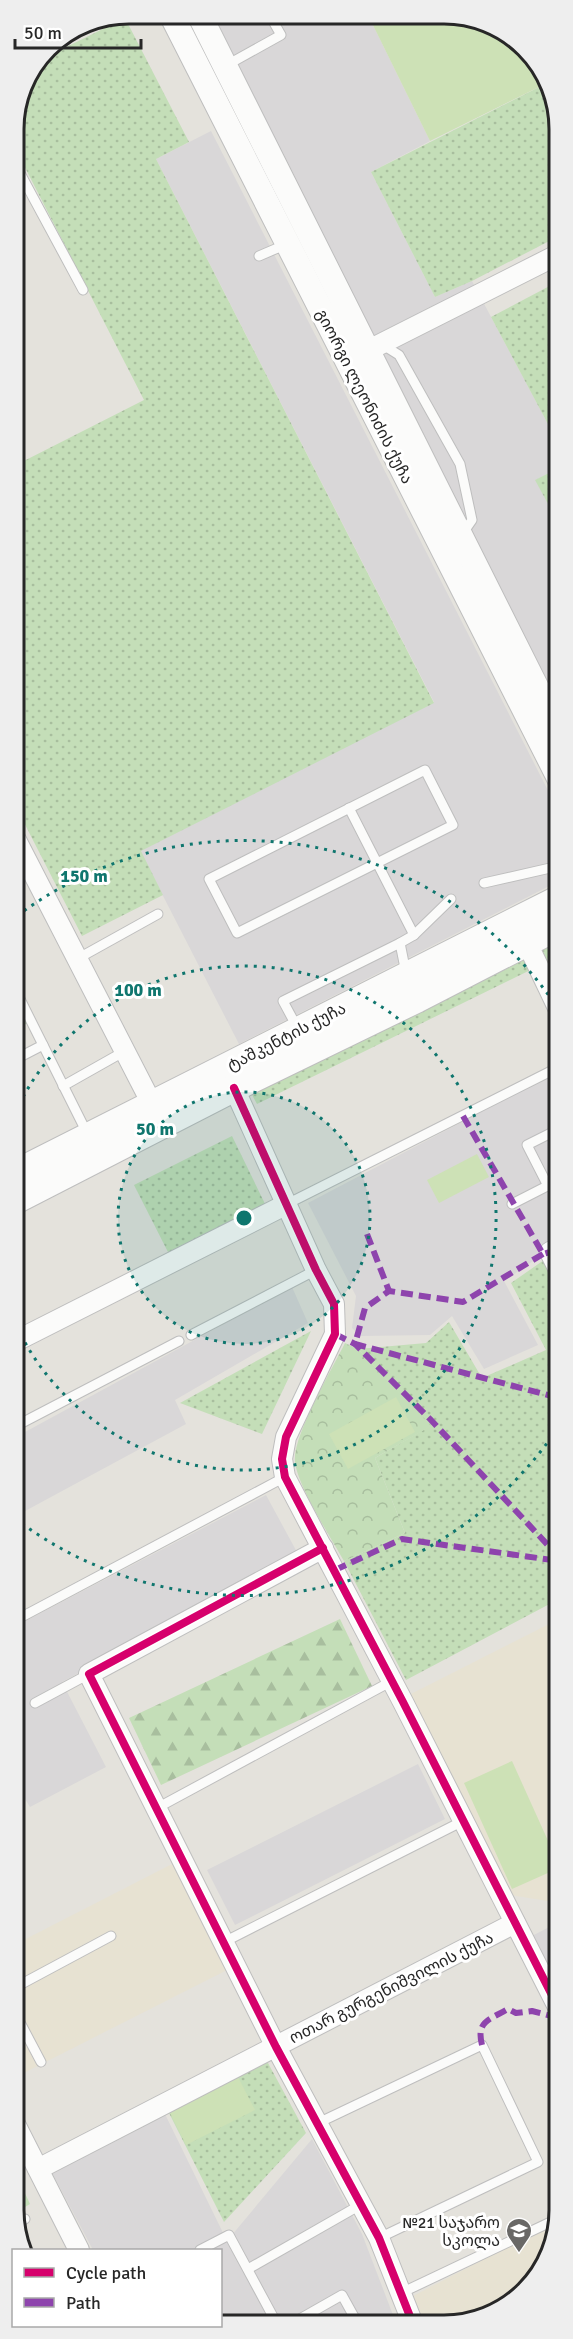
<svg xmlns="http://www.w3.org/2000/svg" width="573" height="2339" viewBox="0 0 573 2339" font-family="Signika,'Noto Sans Georgian',sans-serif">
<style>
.industrial{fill:#d9d7d8}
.education{fill:#e7e2d2}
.grass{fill:url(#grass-dots)}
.forest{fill:url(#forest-firs)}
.park{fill:url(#park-crowns)}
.pitch{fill:#cde1b6}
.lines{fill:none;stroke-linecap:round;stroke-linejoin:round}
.service-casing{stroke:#bebebe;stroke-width:11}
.minor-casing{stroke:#bebebe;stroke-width:22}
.tertiary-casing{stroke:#bebebe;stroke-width:26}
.secondary-casing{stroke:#bebebe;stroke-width:29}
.service{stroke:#fbfbfa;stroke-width:9}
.minor{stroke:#fbfbfa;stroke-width:20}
.tertiary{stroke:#fbfbfa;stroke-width:24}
.secondary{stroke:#fbfbfa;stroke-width:27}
.quiet{stroke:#8e44ad;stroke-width:6;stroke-dasharray:12 6;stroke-linecap:butt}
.cycleway-casing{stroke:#fff;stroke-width:11}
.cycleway{stroke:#d6006c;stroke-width:8}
.ring{fill:none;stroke:#0f766e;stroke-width:3;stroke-dasharray:3 6}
.labels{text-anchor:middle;stroke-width:6;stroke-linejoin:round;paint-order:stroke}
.street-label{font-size:16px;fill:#272727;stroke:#fff}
.poi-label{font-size:16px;fill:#272727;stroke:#fff;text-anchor:end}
.rim{fill:none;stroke:#272727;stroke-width:3}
.centre{fill:#0f766e;stroke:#fff;stroke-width:3}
.ring-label{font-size:18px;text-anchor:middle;font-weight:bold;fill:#0f766e;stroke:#fff;stroke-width:6;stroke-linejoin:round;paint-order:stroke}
</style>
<defs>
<pattern id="grass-dots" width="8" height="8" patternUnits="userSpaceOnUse" patternTransform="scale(1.5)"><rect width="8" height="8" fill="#c4deb8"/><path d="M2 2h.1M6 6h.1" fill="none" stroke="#a8be9e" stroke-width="1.8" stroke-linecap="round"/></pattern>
<pattern id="forest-firs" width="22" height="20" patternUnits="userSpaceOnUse" patternTransform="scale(1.5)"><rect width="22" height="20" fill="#c4deb8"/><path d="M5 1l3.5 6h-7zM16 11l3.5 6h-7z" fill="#a8be9e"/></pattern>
<pattern id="park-crowns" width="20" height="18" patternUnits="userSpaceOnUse" patternTransform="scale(1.5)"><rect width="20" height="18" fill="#c4deb8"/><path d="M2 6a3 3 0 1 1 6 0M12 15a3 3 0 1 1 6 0" fill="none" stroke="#a8be9e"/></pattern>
</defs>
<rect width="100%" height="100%" fill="#e4e2dc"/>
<g class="industrial">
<polygon points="209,14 368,15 430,141 371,172 435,297 472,281 559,445 559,468 536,480 559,524 559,708"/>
<polygon points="211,131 559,812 559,881 239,1044 140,851 434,702 156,159"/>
<polygon points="559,1071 559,1243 504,1281 538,1345 484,1369 452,1316 430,1335 361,1336 352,1328 356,1296 308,1203"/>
<polygon points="292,1287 308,1323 175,1400 186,1424 14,1517 14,1438"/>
<polygon points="266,1495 298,1554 62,1682 106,1767 30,1807 14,1781 14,1627"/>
<polygon points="418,1764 445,1819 235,1925 207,1870"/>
<polygon points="559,1922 559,1999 530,1937"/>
<polygon points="163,2110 227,2241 312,2139 362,2234 393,2315 378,2324 263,2324 259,2315 244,2324 221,2324 220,2250 93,2250 49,2167"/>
</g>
<g class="education">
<polygon points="559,1619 559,1899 554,1902 510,1895 407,1696"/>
<polygon points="174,1863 229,1969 14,2078 14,1945"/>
<polygon points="558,2221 531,2286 459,2324 425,2324 413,2296"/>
</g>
<g class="grass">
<polygon points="125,18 189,142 156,159 434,703 141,851 163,895 82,936 14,803 14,466 144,400 14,146 14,122 42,59"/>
<polygon points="545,84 558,114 559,236 472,281 435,297 371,172"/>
<polygon points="559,281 559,445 491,317"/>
<polygon points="559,468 559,524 535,480"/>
<polygon points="559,942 559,956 257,1104 250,1091 420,1013"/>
<polygon points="14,992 30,1022 20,1027 14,1016"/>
<polygon points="232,1136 267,1208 170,1256 134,1185"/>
<polygon points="544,1260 559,1290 559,1599 406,1680 344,1561 405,1533 375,1458 430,1426 358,1349 426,1343 449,1322 482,1378 546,1350 511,1283"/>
<polygon points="311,1331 262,1434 180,1403"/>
<polygon points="260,2062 268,2063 306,2133 224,2222 167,2109"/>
</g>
<g class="forest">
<polygon points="340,1619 372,1686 161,1785 129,1718"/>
<polygon points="15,2172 30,2204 15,2213"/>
</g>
<path class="park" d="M345 1343 358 1349 431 1426 375 1458 405 1533 344 1561C331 1538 298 1487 295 1462 292 1437 332 1369 345 1343Z"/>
<g class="pitch">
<polygon points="368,15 467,16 531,53 545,84 430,141"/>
<polygon points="477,1154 489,1177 439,1203 427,1180"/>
<polygon points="396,1397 415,1432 348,1469 329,1434"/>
<polygon points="512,1761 559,1865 559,1868 512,1889 464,1783"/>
<polygon points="238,2077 255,2110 186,2145 169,2111"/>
</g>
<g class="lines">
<defs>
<g id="service">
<polyline points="227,65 281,35 269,14"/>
<polyline points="14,162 83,290"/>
<polyline points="259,256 287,244"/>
<polyline points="383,345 399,355 460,464 472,520 463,533"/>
<polygon points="425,770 453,825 237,933 209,879"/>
<polyline points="349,808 414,935"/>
<polyline points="484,883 559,866"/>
<polyline points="400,943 414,935 451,899"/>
<polyline points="77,959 158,914"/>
<polyline points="14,987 88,1135"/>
<polyline points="298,1029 283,1001 400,943 406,973"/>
<polyline points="14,1060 43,1045"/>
<polyline points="63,1086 125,1051"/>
<polyline points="548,1186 527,1145 559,1129"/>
<polyline points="287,1204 559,1067"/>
<polyline points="512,1204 559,1180"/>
<polyline points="191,1335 316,1270"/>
<polyline points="14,1427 179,1341"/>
<polyline points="14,1621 285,1477"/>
<polyline points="35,1703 89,1674"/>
<polyline points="157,1808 392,1681"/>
<polyline points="224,1942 463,1821"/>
<polyline points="14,1988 111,1936"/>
<polyline points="14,2011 41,2062"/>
<polyline points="318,2123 482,2045 538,2162 379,2238"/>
<polyline points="15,2224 25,2219"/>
<polyline points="200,2250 229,2235 277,2324"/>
<polyline points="248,2269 362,2204"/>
<polyline points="401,2293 559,2218"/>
<polyline points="291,2324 342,2295 358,2324"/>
</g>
<g id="minor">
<polyline points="355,357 559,254"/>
<polyline points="14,836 152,1104"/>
<polyline points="527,943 559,1010"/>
<polyline points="234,1088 316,1270 334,1304 335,1334 286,1437 282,1459 285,1477 403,1702 559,2009"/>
<polyline points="559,1248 550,1252 559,1270"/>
<polyline points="14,1342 287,1204"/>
<polyline points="323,1548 89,1674 276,2047 379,2238 413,2324"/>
<polyline points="14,2122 79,2250"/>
<polyline points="38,2169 515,1923"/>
</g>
<g id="tertiary">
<polyline points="171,14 559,778"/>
<polyline points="199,14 559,732"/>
</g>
<g id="secondary">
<polyline points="14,1174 559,899"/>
<polyline points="14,1201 234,1088 417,999 559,926"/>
</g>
</defs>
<use href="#service" class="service-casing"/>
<use href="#minor" class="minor-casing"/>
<use href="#tertiary" class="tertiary-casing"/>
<use href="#secondary" class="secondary-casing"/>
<use href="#service" class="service"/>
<use href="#minor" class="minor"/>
<use href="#tertiary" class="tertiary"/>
<use href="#secondary" class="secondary"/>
<g class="quiet">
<polyline points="463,1116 543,1254 550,1252"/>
<polyline points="367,1234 389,1291"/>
<polyline points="543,1254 463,1302 389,1291 365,1308 355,1344 559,1398"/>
<polyline points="335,1334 355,1344 430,1419 559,1557"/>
<polyline points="335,1570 402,1539 559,1561"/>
<path d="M482 2045C476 2021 489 2020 508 2009L516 2013 532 2011 559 2018"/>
</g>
<defs>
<g id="cycleway">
<polyline points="234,1088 316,1270 334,1304 335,1334 286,1437 282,1459 285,1477 403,1702 559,2009"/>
<polyline points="323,1548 89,1674 276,2047 379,2238 413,2324"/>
</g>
</defs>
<use href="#cycleway" class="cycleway-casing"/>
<use href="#cycleway" class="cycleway"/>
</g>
<circle cx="244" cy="1218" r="126" fill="#0f766e" fill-opacity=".12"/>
<g class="ring">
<circle cx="244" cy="1218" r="126"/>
<path d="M15 1113A252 252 0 1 1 15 1323"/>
<path d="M557 1429A378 378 0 0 1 17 1520M17 916A378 378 0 0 1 557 1007"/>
</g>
<defs>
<symbol id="school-pin" viewBox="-11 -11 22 30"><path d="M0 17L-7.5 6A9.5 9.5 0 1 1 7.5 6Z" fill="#696866" stroke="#fff"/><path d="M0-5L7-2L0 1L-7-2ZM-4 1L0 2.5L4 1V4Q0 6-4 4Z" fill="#fff"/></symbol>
</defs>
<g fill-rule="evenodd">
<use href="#school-pin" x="504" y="2216" width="30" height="40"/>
</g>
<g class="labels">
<g class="street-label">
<text transform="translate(365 396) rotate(63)" y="6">გიორგი ლეონიძის ქუჩა</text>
<text transform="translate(286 1036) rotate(-27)" y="6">ტაშკენტის ქუჩა</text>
<text transform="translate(391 1987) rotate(-27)" y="6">ოთარ გურგენიშვილის ქუჩა</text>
</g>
<g class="poi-label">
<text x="500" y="2228">№21 საჯარო<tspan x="500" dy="18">სკოლა</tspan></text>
</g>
</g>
<path d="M0 0H573V2339H0ZM129 24H444A105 105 0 0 1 549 129V2210A105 105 0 0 1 444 2315H129A105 105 0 0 1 24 2210V129A105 105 0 0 1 129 24Z" fill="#eee" fill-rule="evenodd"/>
<path class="rim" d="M129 24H444A105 105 0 0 1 549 129V2210A105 105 0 0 1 444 2315H129A105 105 0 0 1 24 2210V129A105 105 0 0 1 129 24Z"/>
<circle cx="244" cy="1218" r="9" class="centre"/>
<g class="ring-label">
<text x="84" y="882">150 m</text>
<text x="138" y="996">100 m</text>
<text x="155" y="1135">50 m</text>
</g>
<rect x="12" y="2249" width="210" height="78" fill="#ffffff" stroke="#a9a9a9" stroke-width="1.5"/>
<rect x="24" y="2268" width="30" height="9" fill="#d6006c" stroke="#a9a9a9" stroke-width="1.5"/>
<text x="66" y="2279" font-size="18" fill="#272727">Cycle path</text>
<rect x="24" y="2298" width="30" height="9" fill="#8e44ad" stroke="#a9a9a9" stroke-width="1.5"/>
<text x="66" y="2309" font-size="18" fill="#272727">Path</text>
<path d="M15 39v9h126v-9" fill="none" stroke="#272727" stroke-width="3"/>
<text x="24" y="39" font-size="18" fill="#272727" stroke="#ffffff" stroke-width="4.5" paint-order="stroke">50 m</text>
</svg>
